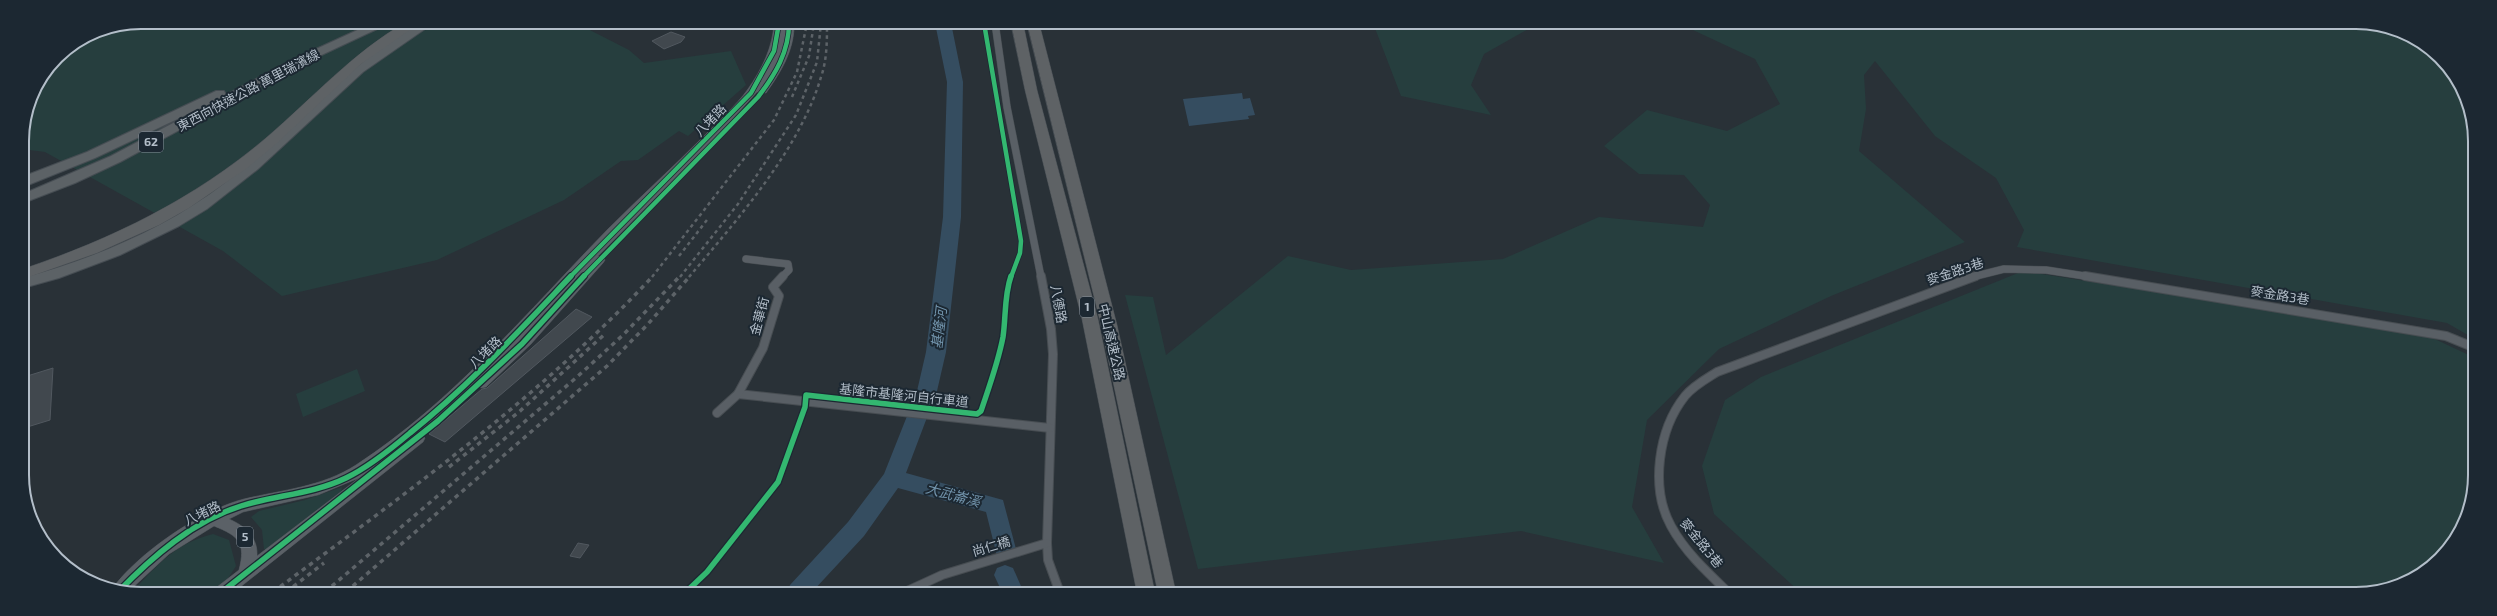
<svg xmlns="http://www.w3.org/2000/svg" width="2497" height="616" viewBox="0 0 2497 616" font-family="'Exo 2','Noto Sans TC',sans-serif">
<style>
.green{fill:#263e3e}
.water{fill:#354d60}
.lines{fill:none;stroke-linecap:round;stroke-linejoin:round}
.river{fill:#354d60;fill-rule:evenodd}
.building{fill:#41484e;stroke:#51585f}
.minor-far1-casing{stroke:#474d52;stroke-width:8}
.minor-casing{stroke:#474d52;stroke-width:10}
.primary-casing{stroke:#474e54;stroke-width:1}
.trunk-casing{stroke:#464d53;stroke-width:2}
.motorway-casing{stroke:#464d53;stroke-width:1}
.minor-far1{stroke:#595f65;stroke-width:7}
.minor{stroke:#595f65;stroke-width:8}
.primary{fill:#5b6167;fill-rule:evenodd}
.trunk{fill:#5c6266;fill-rule:evenodd}
.motorway{fill:#5e6265;fill-rule:evenodd}
.rail-far1{stroke:#5d6368;stroke-width:2.5;stroke-dasharray:3.5 3.5;stroke-linecap:butt}
.rail{stroke:#5d6368;stroke-width:3.5;stroke-dasharray:4.5 4.5;stroke-linecap:butt}
.cycleway-far1-casing{stroke:#1c2832;stroke-width:6}
.cycleway-casing{stroke:#1c2832;stroke-width:8}
.cycleway-far1{stroke:#33b770;stroke-width:4.5}
.cycleway{stroke:#33b770;stroke-width:5.5}
.labels{text-anchor:middle;stroke-width:4;stroke-linejoin:round;paint-order:stroke}
.shield{fill:#1c2832;stroke:#86919c;stroke-width:1}
.shield-label{font-size:12px;font-weight:bold;fill:#b3bec9}
.street-label{font-size:13px;fill:#b3bec9;stroke:#1c2832}
.water-label{font-size:14px;font-style:italic;fill:#7294ac;stroke:#1c2832}
.rim{fill:none;stroke:#b3bec9;stroke-width:2}
</style>
<rect width="100%" height="100%" fill="#293137"/>
<g class="green">
<polygon points="141,22 537,22 543,30 576,23 629,50 644,63 731,51 746,85 688,136 679,131 638,160 621,161 564,200 437,260 282,296 223,251 45,152 22,149 22,133 31,95 57,57 95,31"/>
<polygon points="1373,23 1539,23 1484,54 1471,85 1491,115 1401,96"/>
<path d="M1680 24H2380C2391 29 2404 32 2414 37 2446 53 2462 86 2473 118V338L2447 323 2017 247 2024 230 1996 178 1935 136 1875 61 1864 75 1866 109 1859 151 1965 242 1831 296 1719 349 1647 420 1632 507 1664 563 1521 531 1198 569 1125 295 1153 297 1166 355 1288 256 1351 270 1503 259 1599 217 1703 227 1710 205 1684 175 1639 174 1604 146 1647 110 1727 131 1780 104 1755 59Z"/>
<polygon points="2023,271 2424,334 2473,357 2473,499 2459,535 2434,565 2402,585 2364,594 1801,593 1714,514 1702,466 1725,400 1761,377"/>
<polygon points="357,369 365,391 303,417 296,394"/>
<polygon points="342,487 341,493 270,549 264,549 262,530 251,517 259,511 305,500"/>
<path d="M213 534 229 540 236 566 225 583 214 592H132C159 564 174 544 213 534Z"/>
</g>
<polygon class="water" points="1242,93 1243,99 1250,98 1255,115 1248,116 1249,119 1189,126 1183,99"/>
<g class="lines">
<g class="river">
<polygon points="935,23 951,23 963,82 961,217 946,352 937,391 906,473 1003,500 1016,549 1013,556 1005,558 997,556 986,512 898,488 864,536 812,592 787,592 790,585 848,522 884,474 917,391 926,352 943,217 947,82"/>
<polygon points="1005,565 1013,568 1024,593 1002,592 994,575 997,568"/>
</g>
</g>
<g class="building">
<polygon points="671,32 685,37 681,42 664,49 652,41"/>
<polygon points="576,309 592,317 445,442 429,434 482,389 487,388"/>
<polygon points="53,368 50,420 24,428 24,377"/>
<polygon points="578,543 589,545 580,558 570,556"/>
</g>
<g class="lines">
<defs>
<g id="minor-far1">
<polyline points="995,23 1007,107 1041,277"/>
<polyline points="746,259 788,264 789,270 782,277"/>
<polyline points="1972,277 2004,269 2046,270 2091,277"/>
</g>
<g id="minor">
<polyline points="1041,276 1051,329 1053,354 1047,543 1048,560 1060,593"/>
<polyline points="2085,276 2446,336 2473,347"/>
<polyline points="738,394 1050,428"/>
<polyline points="717,413 738,394 763,348 779,296 773,287 783,276"/>
<polyline points="905,592 942,575 1047,543"/>
<path d="M1729 593C1708 573 1685 552 1671 526 1650 488 1658 430 1685 396 1693 386 1706 379 1717 372L1976 276"/>
</g>
<path id="primary" d="M774 23H794C795 49 781 72 766 93L757 92 721 132 598 256 603 257 605 260 603 263 531 344 486 387 481 388 475 384 420 433 425 438 423 442 234 592H214L217 587 239 570C246 543 239 536 214 526L169 554 128 592H117L112 589C138 553 201 510 244 499 282 490 322 487 356 465 453 402 528 311 608 229 640 197 673 167 705 135 719 120 736 106 748 89 762 69 773 47 774 23ZM359 478 257 556C258 537 245 526 229 519L243 512 318 495Z"/>
<g id="trunk">
<polygon points="375,22 392,22 298,66 120,162 75,183 23,203 23,194 111,156 207,105 95,158 28,185 23,186 22,177 87,152 216,91 224,91 226,95 290,61"/>
<path d="M421 22H435L363 72 258 169 207 209 179 226 120 255 59 278 23 288V278C95 258 165 229 225 183 293 131 346 65 421 22Z"/>
</g>
<g id="motorway">
<path d="M406 22H421L361 64 276 144 247 168 189 208 159 225 97 253 23 279V269C112 239 194 199 266 138 313 98 352 53 406 22Z"/>
<polygon points="1011,23 1023,23 1037,90 1098,319 1155,593 1137,593 1082,319 1025,90"/>
<polygon points="1027,23 1039,23 1117,325 1176,593 1158,593 1101,325"/>
</g>
</defs>
<use href="#minor-far1" class="minor-far1-casing"/>
<use href="#minor" class="minor-casing"/>
<use href="#primary" class="primary-casing"/>
<use href="#trunk" class="trunk-casing"/>
<use href="#motorway" class="motorway-casing"/>
<use href="#minor-far1" class="minor-far1"/>
<use href="#minor" class="minor"/>
<use href="#primary" class="primary"/>
<use href="#trunk" class="trunk"/>
<use href="#motorway" class="motorway"/>
<g class="rail-far1">
<polyline points="792,97 809,56 814,23"/>
<polyline points="679,256 707,220"/>
<polyline points="652,277 774,120 797,72 807,23"/>
<polyline points="680,277 738,204 796,115 817,62 821,23"/>
<path d="M689 277C737 220 800 149 821 77 827 60 827 41 827 23"/>
</g>
<g class="rail">
<polyline points="449,467 519,412 606,333"/>
<path d="M273 592C405 494 540 397 653 276"/>
<polyline points="286,592 324,563"/>
<polyline points="325,592 577,377 623,335 680,276"/>
<polyline points="346,592 607,366 648,324 690,276"/>
</g>
<defs>
<g id="cycleway-far1">
<polyline points="984,23 1021,241 1020,253 1011,277"/>
<polyline points="570,277 751,93 774,51 779,23"/>
<path d="M583 277 758 97C775 75 789 52 789 23"/>
</g>
<g id="cycleway">
<path d="M118 592C152 557 193 521 241 506 276 495 313 494 346 478 369 467 391 449 410 433 469 386 519 331 571 276"/>
<polyline points="222,592 438,421 522,344 584,276"/>
<path d="M686 592 707 572 778 482 805 407 806 395 977 414 981 411C989 387 998 363 1003 337 1006 317 1004 296 1011 276"/>
</g>
</defs>
<use href="#cycleway-far1" class="cycleway-far1-casing"/>
<use href="#cycleway" class="cycleway-casing"/>
<use href="#cycleway-far1" class="cycleway-far1"/>
<use href="#cycleway" class="cycleway"/>
</g>
<g class="labels">
<g class="shield">
<rect x="139" y="132" width="24" height="20" rx="3"/>
<rect x="1080" y="297" width="14" height="20" rx="3"/>
<rect x="237" y="527" width="16" height="20" rx="3"/>
</g>
<g class="shield-label">
<text x="151" y="146">62</text>
<text x="1087" y="311">1</text>
<text x="245" y="541">5</text>
</g>
<g class="street-label">
<text transform="translate(248 90) rotate(-28)" y="5">東西向快速公路 萬里瑞濱線</text>
<text transform="translate(710 120) rotate(-46)" y="5">八堵路</text>
<text transform="translate(1955 271) rotate(-18)" y="5">麥金路3巷</text>
<text transform="translate(2280 295) rotate(9)" y="5">麥金路3巷</text>
<text transform="translate(1059 304) rotate(80)" y="5">八德路</text>
<text transform="translate(759 316) rotate(-75)" y="5">金華街</text>
<text transform="translate(1112 342) rotate(77)" y="5">中山高速公路</text>
<text transform="translate(485 352) rotate(-44)" y="5">八堵路</text>
<text transform="translate(904 395) rotate(6)" y="5">基隆市基隆河自行車道</text>
<text transform="translate(202 513) rotate(-26)" y="5">八堵路</text>
<text transform="translate(1702 543) rotate(51)" y="5">麥金路3巷</text>
<text transform="translate(991 546) rotate(-17)" y="5">尚仁橋</text>
</g>
<g class="water-label">
<text transform="translate(939 328) rotate(-83)" y="5">基隆河</text>
<text transform="translate(953 495) rotate(15)" y="5">大武崙溪</text>
</g>
</g>
<path d="M0 0H2497V616H0ZM141 29H2356A112 112 0 0 1 2468 141V475A112 112 0 0 1 2356 587H141A112 112 0 0 1 29 475V141A112 112 0 0 1 141 29Z" fill="#1c2832" fill-rule="evenodd"/>
<path class="rim" d="M141 29H2356A112 112 0 0 1 2468 141V475A112 112 0 0 1 2356 587H141A112 112 0 0 1 29 475V141A112 112 0 0 1 141 29Z"/>
</svg>
